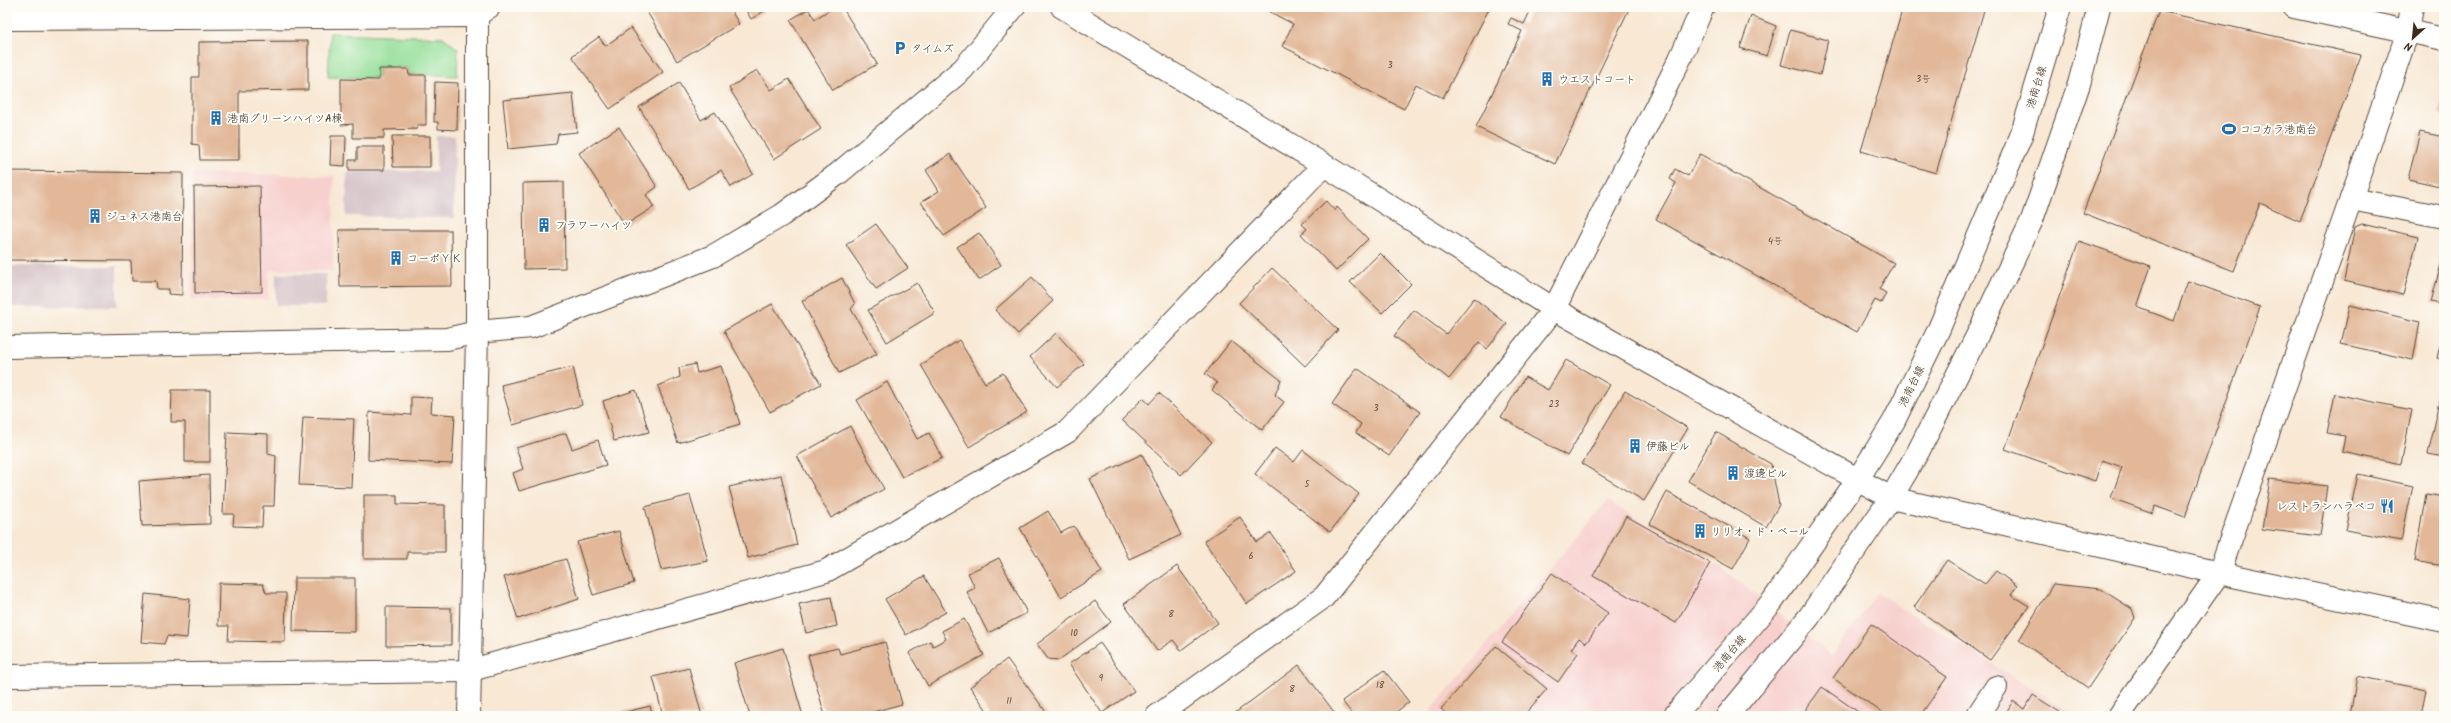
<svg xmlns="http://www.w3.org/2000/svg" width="2451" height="723" viewBox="0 0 2451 723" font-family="Kalam,'Klee One',sans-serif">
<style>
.built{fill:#f7d0ce}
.industrial{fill:#d2bec4}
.green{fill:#95df9a;stroke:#68845c}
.building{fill:#e2b899}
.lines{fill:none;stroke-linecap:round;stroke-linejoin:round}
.minor-casing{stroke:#574639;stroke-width:24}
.minor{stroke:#fff;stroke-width:22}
.labels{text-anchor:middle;stroke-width:4;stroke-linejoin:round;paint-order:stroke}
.number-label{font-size:9px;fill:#654e3d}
.poi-label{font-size:11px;fill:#3b2a1e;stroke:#fdfcf7;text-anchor:start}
.street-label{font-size:11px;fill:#3b2a1e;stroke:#fdfcf7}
</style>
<rect width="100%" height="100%" fill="#fdfcf7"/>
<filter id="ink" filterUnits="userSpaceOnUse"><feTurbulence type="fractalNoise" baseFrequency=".025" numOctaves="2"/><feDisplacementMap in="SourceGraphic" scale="8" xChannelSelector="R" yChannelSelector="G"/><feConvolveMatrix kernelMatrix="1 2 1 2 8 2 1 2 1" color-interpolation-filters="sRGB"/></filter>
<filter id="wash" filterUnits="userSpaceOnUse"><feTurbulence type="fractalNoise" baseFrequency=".012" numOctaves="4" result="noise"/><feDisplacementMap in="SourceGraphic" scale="16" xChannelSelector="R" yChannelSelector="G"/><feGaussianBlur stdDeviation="0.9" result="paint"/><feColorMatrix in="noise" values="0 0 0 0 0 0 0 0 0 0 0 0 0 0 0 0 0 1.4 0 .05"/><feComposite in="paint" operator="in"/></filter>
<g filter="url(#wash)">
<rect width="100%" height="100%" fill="#f8e8d4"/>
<g class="built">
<polygon points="193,173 334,176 333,271 269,270 268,300 191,299"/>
<polygon points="1607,501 1721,567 1832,656 1877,593 2077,716 1437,716 1431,711"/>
</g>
<g class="industrial">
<polygon points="436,136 455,136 454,218 346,216 347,172 436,171"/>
<polygon points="8,266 117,266 117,306 8,307"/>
<rect x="276" y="274" width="50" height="32"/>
</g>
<polygon class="green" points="330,33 443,37 458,49 457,76 409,74 409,68 378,67 378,78 328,77"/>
<g id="blocks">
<g class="building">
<polygon points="644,7 729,7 739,24 677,61"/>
<polygon points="744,7 771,7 751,19"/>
<polygon points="834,7 842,7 877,64 833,90 790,20 808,9 815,19"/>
<polygon points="1270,7 1490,7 1443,98 1416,84 1404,109 1282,46 1293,24 1268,11"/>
<polygon points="1532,7 1630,7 1555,164 1476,127 1522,31 1508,24 1511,18 1524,24"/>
<polygon points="1903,7 1985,7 1936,173 1861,151"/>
<polygon points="2159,11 2361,55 2300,221 2260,203 2234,271 2083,213"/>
<polygon points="1751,16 1776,26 1767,56 1740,48"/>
<polygon points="631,28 663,72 610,109 572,56 599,37 605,46"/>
<polygon points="1790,30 1828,40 1820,75 1781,65"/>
<polygon points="308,41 308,90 239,91 239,160 200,160 199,145 192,144 192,77 199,77 199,42"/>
<polygon points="379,69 408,69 409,75 426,75 426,125 417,125 417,129 384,130 384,138 353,138 353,124 341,125 341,79 379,80"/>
<polygon points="757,70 771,90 789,79 821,129 774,159 729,88"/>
<polygon points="435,82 458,83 457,130 438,129 438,122 434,122"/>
<polygon points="679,83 701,120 715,112 753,174 731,187 721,170 689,189 639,107"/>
<polygon points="573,93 577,132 558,134 556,144 508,149 503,100"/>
<polygon points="2443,93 2444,93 2444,115 2439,113"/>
<polygon points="619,127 657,187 646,195 654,207 625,225 579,153"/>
<polygon points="2420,132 2444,137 2444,187 2408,179"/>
<polygon points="331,136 346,136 345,166 330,165"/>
<polygon points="392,136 430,136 430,167 393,167"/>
<polygon points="357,147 384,147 384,170 349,170 349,160 357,160"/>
<polygon points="950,154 986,208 944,236 921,202 939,191 926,170"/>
<polygon points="1700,154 1894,263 1879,289 1886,293 1881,303 1875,300 1857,332 1656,219 1676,183 1670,179 1675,169 1688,176"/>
<polygon points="7,171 183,173 182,295 168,294 169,289 157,289 156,281 132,281 131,261 7,260"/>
<polygon points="564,182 565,268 524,269 523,183"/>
<polygon points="260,186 262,292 195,293 194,187"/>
<polygon points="1326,201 1335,211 1337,207 1368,239 1336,271 1301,234 1307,229 1302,224"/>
<polygon points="876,224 908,268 876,289 846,245"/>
<polygon points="2362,224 2418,237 2403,295 2344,281 2355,227"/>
<polygon points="339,230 451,230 452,286 340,287"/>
<polygon points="979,233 1001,265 979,280 957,247"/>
<polygon points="2079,241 2151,266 2137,307 2174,321 2188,281 2260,307 2185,517 2155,506 2153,513 2111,498 2122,467 2102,460 2095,481 2005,449"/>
<polygon points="1380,253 1411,284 1382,313 1350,282"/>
<polygon points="2444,253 2444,305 2431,302"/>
<polygon points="1272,268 1338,330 1305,366 1239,303"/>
<polygon points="1032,277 1053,301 1018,334 995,310"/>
<polygon points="842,278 855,304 851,309 877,354 839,373 802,301"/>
<polygon points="917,283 935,313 887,342 868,310"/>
<polygon points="1474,298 1507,324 1487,349 1479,342 1449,379 1394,336 1414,310 1446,334"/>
<polygon points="772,304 821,384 770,412 724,331"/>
<polygon points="2350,305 2420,322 2413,360 2341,344"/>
<polygon points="2444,329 2444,360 2437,358"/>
<polygon points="1056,333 1084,364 1057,387 1030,357"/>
<polygon points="959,340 985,383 1003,373 1027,412 969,447 921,365"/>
<polygon points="1231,341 1281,380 1275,395 1284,402 1262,430 1212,390 1217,383 1205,374"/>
<polygon points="1566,360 1610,385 1567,456 1501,417 1525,377 1548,390"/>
<polygon points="695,364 697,373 721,366 740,424 678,443 658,386 680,377 679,368"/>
<polygon points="573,367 582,405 513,425 501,385"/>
<polygon points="1357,368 1420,412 1389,456 1356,433 1361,424 1332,404"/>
<polygon points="887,382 917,439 929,433 942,458 902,477 857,400"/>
<polygon points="2444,384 2444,457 2428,454"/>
<polygon points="172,390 210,390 210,462 185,462 185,422 171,422"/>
<polygon points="636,390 649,432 614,441 603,401"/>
<polygon points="1625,391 1688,428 1644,501 1582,464"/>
<polygon points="1159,393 1212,442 1181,475 1122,420 1143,398 1149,404"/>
<polygon points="2335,394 2412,410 2401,464 2342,452 2345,436 2327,433"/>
<polygon points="411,397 432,398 431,413 455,415 452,464 368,460 369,412 411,415"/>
<polygon points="303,417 354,419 351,487 299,485"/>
<polygon points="850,426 884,489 831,518 797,456"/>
<polygon points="227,432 268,434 268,454 276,456 274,506 263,506 262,527 233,526 234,514 223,514"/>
<polygon points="1716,432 1771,464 1779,505 1766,527 1688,481"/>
<polygon points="566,433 572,449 598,440 606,465 519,491 513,473 523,469 516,448"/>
<polygon points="1275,448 1294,462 1303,450 1359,494 1330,532 1255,474"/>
<polygon points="1142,454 1181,535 1129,559 1090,479"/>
<polygon points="2358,474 2413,486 2401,541 2346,530"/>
<polygon points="209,475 210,524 142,526 139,481"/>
<polygon points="781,475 797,545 748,558 729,487"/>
<polygon points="2270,479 2327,486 2320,536 2262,529"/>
<polygon points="1667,492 1750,538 1733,569 1650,524"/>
<polygon points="2426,494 2444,497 2444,566 2414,561"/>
<polygon points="364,495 397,495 397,504 445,505 445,552 407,552 407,559 364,559"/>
<polygon points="690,495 708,561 661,570 645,507"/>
<polygon points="1048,511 1061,533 1074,526 1102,572 1061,597 1020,528"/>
<polygon points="1626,516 1710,563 1676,623 1593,576"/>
<polygon points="1240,517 1257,542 1271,533 1296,571 1247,604 1204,541"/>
<polygon points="619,531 634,583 593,595 577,542"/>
<polygon points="999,558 1027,613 988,633 967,592 975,588 968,573"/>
<polygon points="566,559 579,599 518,619 504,577"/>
<polygon points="1947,560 1985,584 1996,571 2017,586 2011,595 2029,606 1990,660 1914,607"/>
<polygon points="1177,566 1218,623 1181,650 1173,640 1157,651 1124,604"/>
<polygon points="1552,573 1608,613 1586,643 1579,638 1571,649 1578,653 1558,682 1502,642"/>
<polygon points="924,576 946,612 906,635 885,599"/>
<polygon points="294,578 355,578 355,632 293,631"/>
<polygon points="219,583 263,584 266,593 286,593 285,642 228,641 229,626 218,626"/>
<polygon points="2053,584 2101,589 2132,609 2135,618 2088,688 2019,640"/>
<polygon points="145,594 190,599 187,638 167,636 164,644 141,642"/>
<polygon points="831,597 837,626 806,633 799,604"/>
<polygon points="1095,601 1111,622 1059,660 1048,659 1037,644"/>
<polygon points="386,607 451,608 451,645 386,646"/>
<polygon points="964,619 984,655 928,686 909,653 930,641 933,646 946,639 942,631"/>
<polygon points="1871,624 1947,677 1920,716 1887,716 1833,678"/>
<polygon points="885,642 902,704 858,716 825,716 808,655 838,648 840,654"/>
<polygon points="1100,643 1134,691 1102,713 1069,664"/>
<polygon points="1496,646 1547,689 1523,716 1449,716 1441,709"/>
<polygon points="783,648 803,716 750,716 734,663"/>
<polygon points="1007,659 1049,716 991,716 970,687"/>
<polygon points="1299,665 1337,716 1237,716 1235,713"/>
<polygon points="689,668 702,716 663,716 653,677"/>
<polygon points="1384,670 1409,702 1391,716 1354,716 1342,701"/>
<polygon points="2357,676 2426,690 2421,716 2350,716"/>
<polygon points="1822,687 1864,716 1801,716"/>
<polygon points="2033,695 2066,716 2004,716 2013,701 2025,709"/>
<polygon points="650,706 653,716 613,716 613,715"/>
</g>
</g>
</g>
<g filter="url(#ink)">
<use href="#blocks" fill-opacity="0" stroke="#574639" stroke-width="1"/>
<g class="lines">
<defs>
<g id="minor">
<polyline points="1062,7 1324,165 1554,309 1891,498 2219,573 2444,621"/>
<polyline points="2294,7 2444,39"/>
<polyline points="7,19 476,16 489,7"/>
<polyline points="2351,199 2444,217"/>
<polyline points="7,347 447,339 477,332 531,327 713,256 782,215 839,173 963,69 1014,7"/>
<polyline points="7,676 468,671 826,571 1067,432 1324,165"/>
<polyline points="469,716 477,332 477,7"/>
<polyline points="1157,716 1324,597 1554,309 1679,61 1703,7"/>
<polyline points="1674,716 1772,602 1858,479 1894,421 1938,331 2021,136 2060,7"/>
<polyline points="1727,716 1809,617 1891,498 1918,452 1980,330 2032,220 2079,84 2099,7"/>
<polyline points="1977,716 1996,687"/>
<polyline points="2119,716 2219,573 2351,199 2408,31 2412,7"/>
</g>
</defs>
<use href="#minor" class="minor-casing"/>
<use href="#minor" class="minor"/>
</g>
</g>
<defs>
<symbol id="parking-bare" viewBox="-9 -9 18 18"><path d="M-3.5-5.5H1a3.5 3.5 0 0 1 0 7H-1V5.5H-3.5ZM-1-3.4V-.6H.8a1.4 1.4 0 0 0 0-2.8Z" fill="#1f6fb2" stroke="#fdfcf7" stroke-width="2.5" paint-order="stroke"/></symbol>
<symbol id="building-bare" viewBox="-9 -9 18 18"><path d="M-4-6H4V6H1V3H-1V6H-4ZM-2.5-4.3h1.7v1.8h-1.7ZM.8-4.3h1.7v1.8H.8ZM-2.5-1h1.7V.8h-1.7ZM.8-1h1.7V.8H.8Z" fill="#1f6fb2" stroke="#fdfcf7" stroke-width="2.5" paint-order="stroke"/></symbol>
<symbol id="stadium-bare" viewBox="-9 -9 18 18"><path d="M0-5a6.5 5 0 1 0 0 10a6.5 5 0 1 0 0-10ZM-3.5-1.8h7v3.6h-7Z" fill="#1f6fb2" stroke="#fdfcf7" stroke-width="2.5" paint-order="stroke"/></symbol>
<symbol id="restaurant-bare" viewBox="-9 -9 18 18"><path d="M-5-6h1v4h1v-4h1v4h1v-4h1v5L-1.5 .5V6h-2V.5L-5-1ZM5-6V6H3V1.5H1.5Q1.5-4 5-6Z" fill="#1f6fb2" stroke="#fdfcf7" stroke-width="2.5" paint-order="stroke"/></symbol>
</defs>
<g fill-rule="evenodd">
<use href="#parking-bare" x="890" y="38" width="20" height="20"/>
<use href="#building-bare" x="1537" y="69" width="20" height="20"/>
<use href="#building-bare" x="206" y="108" width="20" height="20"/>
<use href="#stadium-bare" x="2219" y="119" width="20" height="20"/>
<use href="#building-bare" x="85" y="206" width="20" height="20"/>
<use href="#building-bare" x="534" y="215" width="20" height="20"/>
<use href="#building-bare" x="386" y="248" width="20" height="20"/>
<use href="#building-bare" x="1625" y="436" width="20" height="20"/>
<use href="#building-bare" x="1723" y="463" width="20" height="20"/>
<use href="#restaurant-bare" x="2377" y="496" width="20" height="20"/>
<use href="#building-bare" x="1690" y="521" width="20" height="20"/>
</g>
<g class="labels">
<g class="number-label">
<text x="1390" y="68">3</text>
<text x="1923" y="82">3号</text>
<text x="1775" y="244">4号</text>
<text x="1554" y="407">23</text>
<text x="1376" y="411">3</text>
<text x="1307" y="487">5</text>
<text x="1251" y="559">6</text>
<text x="1171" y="617">8</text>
<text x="1074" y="636">10</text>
<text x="1101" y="681">9</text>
<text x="1380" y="688">18</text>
<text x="1292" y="692">8</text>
<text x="1009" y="704">11</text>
</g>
<g class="poi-label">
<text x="911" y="52">タイムズ</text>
<text x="1558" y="83">ウエストコート</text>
<text x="227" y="122">港南グリーンハイツA棟</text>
<text x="2240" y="133">ココカラ港南台</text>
<text x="106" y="220">ジュネス港南台</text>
<text x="555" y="229">フラワーハイツ</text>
<text x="407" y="262">コーポＹＫ</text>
<text x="1646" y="450">伊藤ビル</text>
<text x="1744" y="477">渡邊ビル</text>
<text x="2376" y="510" text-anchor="end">レストランハラペコ</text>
<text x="1711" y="535">リリオ・ド・ベール</text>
</g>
<g class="street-label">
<text transform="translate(2036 87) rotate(-73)" y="4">港南台線</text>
<text transform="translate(1911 386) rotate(-64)" y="4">港南台線</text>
<text transform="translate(1729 653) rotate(-50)" y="4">港南台線</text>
</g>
</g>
<rect width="2451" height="723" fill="none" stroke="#fdfcf7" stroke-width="24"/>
<g transform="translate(2413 38) rotate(207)" stroke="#fdfcf7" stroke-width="3" paint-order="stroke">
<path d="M0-3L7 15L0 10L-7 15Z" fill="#3b2a1e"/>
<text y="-6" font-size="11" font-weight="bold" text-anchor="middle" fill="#3b2a1e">N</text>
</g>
</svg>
